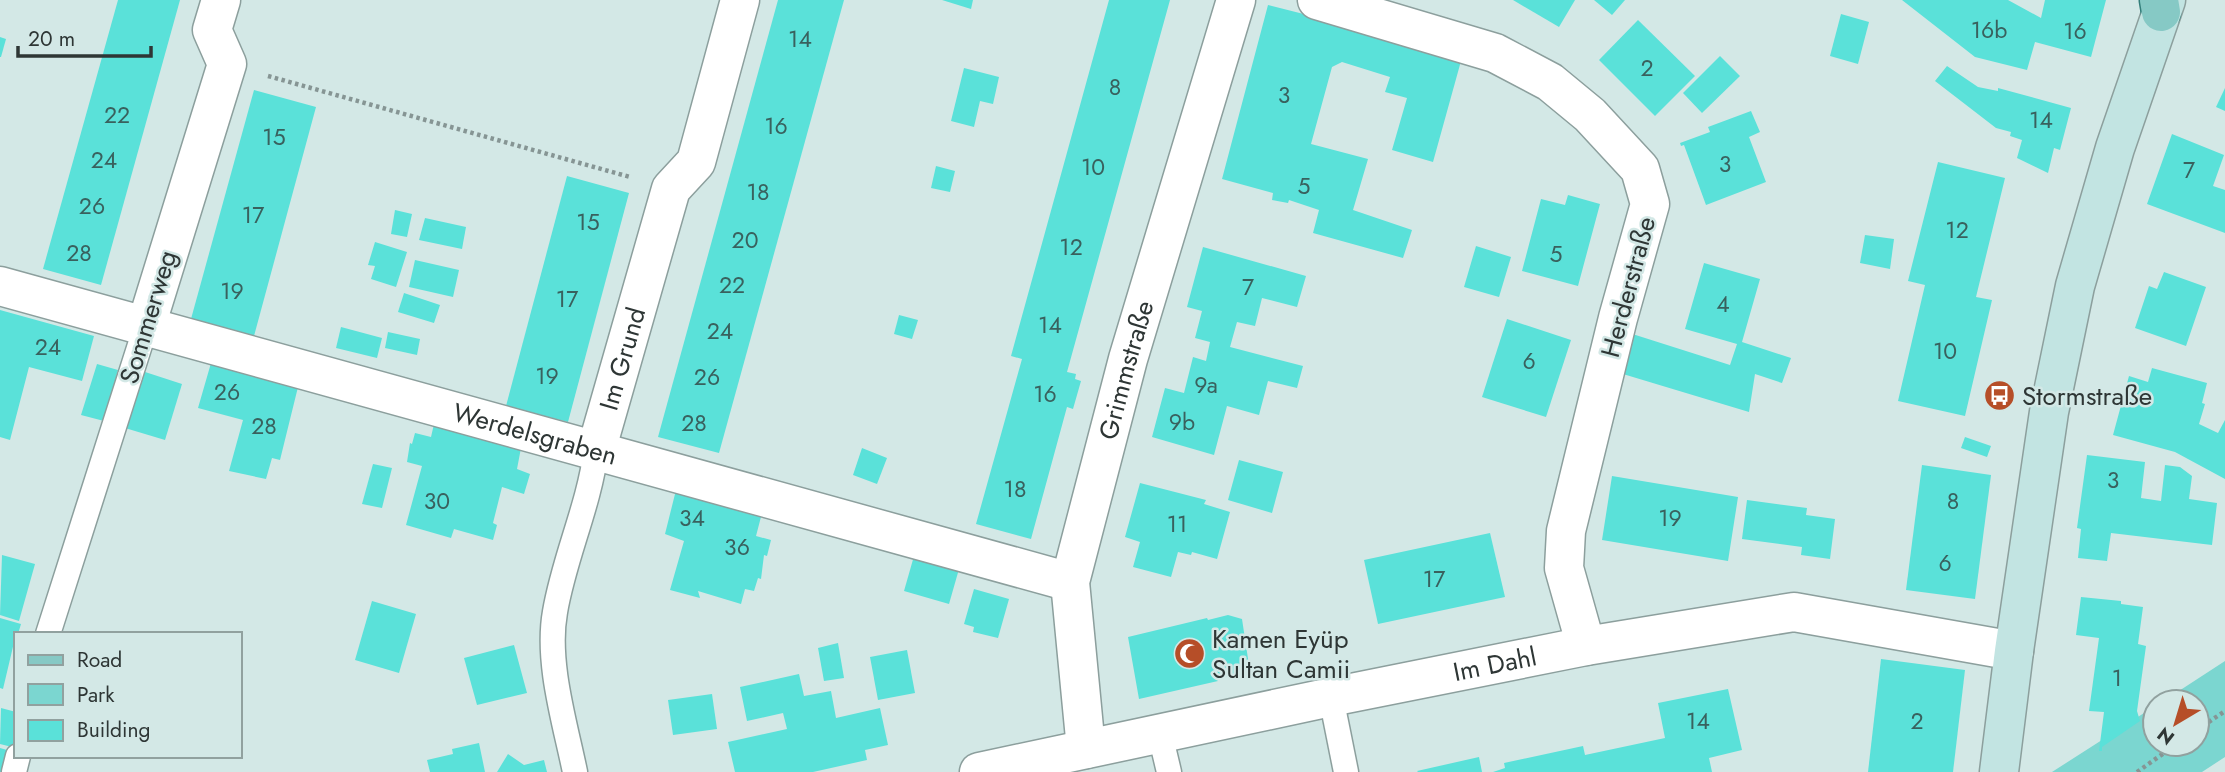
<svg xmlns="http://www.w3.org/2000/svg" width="2225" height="772" viewBox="0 0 2225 772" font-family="Jost,sans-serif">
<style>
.green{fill:#7bd6d0}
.building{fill:#5ae1d9}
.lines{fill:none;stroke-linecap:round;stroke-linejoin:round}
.lane-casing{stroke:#8c9f9d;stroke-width:27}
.street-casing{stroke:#8c9f9d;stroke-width:41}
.secondary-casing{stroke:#8c9f9d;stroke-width:41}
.primary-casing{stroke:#337e7a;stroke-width:41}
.path{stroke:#869594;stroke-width:4.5;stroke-dasharray:3.5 3.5;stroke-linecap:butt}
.lane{stroke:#fff;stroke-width:24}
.street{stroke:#fff;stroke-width:38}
.secondary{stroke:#c2e4e2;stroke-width:38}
.primary{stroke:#86c9c5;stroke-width:38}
.labels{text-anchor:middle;stroke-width:5;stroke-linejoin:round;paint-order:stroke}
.number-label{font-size:23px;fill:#39615e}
.street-label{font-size:26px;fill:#2e3635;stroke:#d3e8e6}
.poi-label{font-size:26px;fill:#2e3635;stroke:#d3e8e6;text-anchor:start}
</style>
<rect width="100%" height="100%" fill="#d3e8e6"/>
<polygon class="green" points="2225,661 2225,757 2202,772 2052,772 2155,706 2155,744 2197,744 2197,702 2162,702"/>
<g class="building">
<polygon points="118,0 180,0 101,285 43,269"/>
<polygon points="778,0 844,0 719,453 658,437"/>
<polygon points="942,0 973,0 971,9"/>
<polygon points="1109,0 1170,0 1067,372 1076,374 1075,379 1081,381 1073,409 1067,407 1031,539 976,524 1022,359 1011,356"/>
<polygon points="1513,0 1575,0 1559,27"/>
<polygon points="1594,0 1625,0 1612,15"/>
<polygon points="1902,0 2008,0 2041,18 2045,0 2106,0 2091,57 2035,42 2027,70 1975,57"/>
<polygon points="1268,5 1343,24 1461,61 1433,162 1392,150 1407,98 1385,92 1390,77 1342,62 1332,67 1311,144 1368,159 1353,210 1412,230 1403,258 1313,233 1319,210 1289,200 1288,203 1272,200 1273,193 1222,179"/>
<polygon points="1841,14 1869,22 1858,64 1830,56"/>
<polygon points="1638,20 1695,76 1655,116 1599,60"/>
<polygon points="0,37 6,39 1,57 0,57"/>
<polygon points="1720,56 1740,76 1702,113 1683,93"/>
<polygon points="1947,66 1978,87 1998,91 1998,88 2071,108 2060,150 2054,148 2048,173 2017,158 2022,140 2010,136 2011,132 1996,128 1935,81"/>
<polygon points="964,68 999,77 993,104 980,101 974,127 951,121"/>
<polygon points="2225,88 2225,111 2216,107"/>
<polygon points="254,90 316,107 254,336 191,319"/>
<polygon points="1751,111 1760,132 1749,137 1766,182 1706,205 1684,145 1681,146 1680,143 1710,132 1708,127"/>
<polygon points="2172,134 2224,155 2213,186 2225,190 2225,233 2147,204"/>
<polygon points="1938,162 2005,178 1976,297 1992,300 1965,416 1898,401 1925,285 1908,281"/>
<polygon points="936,166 955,171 950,192 931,188"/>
<polygon points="567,176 629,193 568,422 506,406"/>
<polygon points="1568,195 1600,204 1578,286 1522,271 1541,199 1565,205"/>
<polygon points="395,210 412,214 407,237 391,234"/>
<polygon points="425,218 466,227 462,249 419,240"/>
<polygon points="1865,235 1894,239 1890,269 1860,263"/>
<polygon points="375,242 407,252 396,287 371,279 375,266 368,265"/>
<polygon points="1476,246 1511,257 1499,297 1464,287"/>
<polygon points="1203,247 1306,276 1297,307 1262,298 1255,326 1237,322 1230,347 1303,366 1297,388 1268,381 1259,415 1227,406 1214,455 1152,437 1165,388 1184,393 1193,357 1206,361 1210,342 1195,338 1202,311 1187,307"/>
<polygon points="415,260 459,270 453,297 409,287"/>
<polygon points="1704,263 1760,279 1742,342 1791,358 1782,383 1755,374 1749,412 1613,371 1623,331 1730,365 1737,344 1685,329"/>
<polygon points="2164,272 2206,287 2186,346 2135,328 2149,286 2157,289"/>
<polygon points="404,293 440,305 434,323 398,312"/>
<polygon points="0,310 94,336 82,381 29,367 10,440 0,437"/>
<polygon points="899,315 918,320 912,339 894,334"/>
<polygon points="1507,319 1571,340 1546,417 1482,397"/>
<polygon points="341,327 382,338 377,358 336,348"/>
<polygon points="388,332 420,339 417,355 385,348"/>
<polygon points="211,363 298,387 280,460 272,458 266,479 229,471 243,420 198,408"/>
<polygon points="97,364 118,370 104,421 81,415"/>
<polygon points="2152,368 2207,383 2202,403 2205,404 2199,424 2218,433 2225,420 2225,479 2175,452 2113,435 2129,376 2148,382"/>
<polygon points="142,371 182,384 165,440 125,428"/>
<polygon points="434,424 521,448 517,469 530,474 524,494 502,487 493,523 497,525 493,540 454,529 451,538 406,525 422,466 407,462 410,443 412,444 415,433 431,437"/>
<polygon points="1965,437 1991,446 1987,457 1961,448"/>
<polygon points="862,448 887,458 877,484 853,475"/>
<polygon points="2087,455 2145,462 2141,498 2161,501 2165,465 2180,467 2192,476 2189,499 2217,503 2212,545 2111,533 2107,561 2078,558 2081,529 2077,528"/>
<polygon points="1239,460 1283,472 1272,513 1228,500"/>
<polygon points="373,464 392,468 382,508 362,504"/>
<polygon points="1922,465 1991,475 1975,599 1906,590"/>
<polygon points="1612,476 1738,497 1728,561 1602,540"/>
<polygon points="1140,483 1206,500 1204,504 1230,512 1217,559 1192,552 1191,555 1178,552 1171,577 1133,567 1140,542 1125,537"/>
<polygon points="676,490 762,513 756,536 771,540 767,556 764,555 761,579 758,578 754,591 745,589 741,604 698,591 700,598 670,590 684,541 665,534"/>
<polygon points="1747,500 1807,508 1806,515 1835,519 1830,559 1801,555 1802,547 1742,539"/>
<polygon points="1490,533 1505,597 1378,624 1364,560"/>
<polygon points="2,555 35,564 19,621 0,615"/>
<polygon points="914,556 959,569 949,604 904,591"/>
<polygon points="974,589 1009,599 998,638 973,632 974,627 964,624"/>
<polygon points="2081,597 2121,601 2121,604 2143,607 2138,644 2146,646 2137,711 2140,721 2102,747 2102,751 2099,751 2104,712 2089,711 2099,638 2076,635"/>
<polygon points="372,601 416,614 399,673 355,660"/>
<polygon points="1228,615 1242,619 1250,672 1217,679 1218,681 1139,699 1128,637 1207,618 1208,620"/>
<polygon points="0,618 21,624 18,634 16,634 3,689 0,688"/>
<polygon points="838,643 844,678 824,681 818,648"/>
<polygon points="514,645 527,693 477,705 464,658"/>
<polygon points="907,650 915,693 878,700 870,657"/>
<polygon points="1881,659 1965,670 1953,772 1868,772"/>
<polygon points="799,674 804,696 831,691 836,718 880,708 888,745 865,750 867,760 813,772 735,772 728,742 787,729 783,713 747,721 740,687"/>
<polygon points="1728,689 1742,750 1709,758 1712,772 1493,772 1505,768 1504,763 1583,746 1585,755 1665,738 1658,703"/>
<polygon points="712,694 717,729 673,735 668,700"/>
<polygon points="1,708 16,712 16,748 0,744"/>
<polygon points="479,743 485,772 430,772 427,760 453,754 452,749"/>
<polygon points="0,748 7,750 1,772 0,772"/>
<polygon points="508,754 524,765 544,760 547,772 497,772"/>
<polygon points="1479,757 1482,772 1418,772 1417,771"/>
</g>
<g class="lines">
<defs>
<g id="lane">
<polyline points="48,634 146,326"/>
<polyline points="1331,697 1346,772"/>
<polyline points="1160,734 1169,772"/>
<polyline points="14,772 18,756"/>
<path d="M575 772C565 723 546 662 555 612 564 558 589 506 596 451"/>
</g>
<g id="street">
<polyline points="1317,0 1495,53 1550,82 1590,115 1640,169 1650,204 1618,318 1566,531 1564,568 1586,646"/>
<path id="s1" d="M0 286 1070 582"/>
<polyline points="146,326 227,64 212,30 221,0"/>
<path id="s2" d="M596 451 671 189 696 162 740 0"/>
<path id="s3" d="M1086 749 1070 582 1128 359 1236 0"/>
<path id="s4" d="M979 772 1331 697 1586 646 1794 612 2014 651"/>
</g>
<polyline id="secondary" points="1999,772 2014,651 2049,412 2075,286 2115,148 2166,0"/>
<polyline id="primary" points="2159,0 2161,12"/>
</defs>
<use href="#lane" class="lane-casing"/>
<use href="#street" class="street-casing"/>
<use href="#secondary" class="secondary-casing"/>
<use href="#primary" class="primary-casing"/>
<g class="path">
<polyline points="268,76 630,177"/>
<polyline points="2197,730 2225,711"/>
<polyline points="2137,772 2177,744"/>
</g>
<use href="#lane" class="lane"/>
<use href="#street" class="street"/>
<use href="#secondary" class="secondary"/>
<use href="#primary" class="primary"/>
</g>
<defs>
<symbol id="bus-disc" viewBox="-11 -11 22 22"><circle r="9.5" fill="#b64e28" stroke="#d3e8e6"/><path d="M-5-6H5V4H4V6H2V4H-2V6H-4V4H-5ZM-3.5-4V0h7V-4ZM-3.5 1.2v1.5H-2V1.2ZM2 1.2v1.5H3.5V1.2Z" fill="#fff"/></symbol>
<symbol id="mosque-disc" viewBox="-11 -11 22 22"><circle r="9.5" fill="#b64e28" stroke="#d3e8e6"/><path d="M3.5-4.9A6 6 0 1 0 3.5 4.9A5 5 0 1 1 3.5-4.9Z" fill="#fff"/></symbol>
</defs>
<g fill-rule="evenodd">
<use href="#bus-disc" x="1982" y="378" width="35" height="35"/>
<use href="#mosque-disc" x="1172" y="636" width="35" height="35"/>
</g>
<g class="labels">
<g class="number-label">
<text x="1989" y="38">16b</text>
<text x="2075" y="39">16</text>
<text x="800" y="47">14</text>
<text x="1647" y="76">2</text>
<text x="1115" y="95">8</text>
<text x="1284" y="103">3</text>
<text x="117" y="123">22</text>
<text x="2041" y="128">14</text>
<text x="776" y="134">16</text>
<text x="274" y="145">15</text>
<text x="104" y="168">24</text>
<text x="1725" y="172">3</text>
<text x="1093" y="175">10</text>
<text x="2189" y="178">7</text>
<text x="1304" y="194">5</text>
<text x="758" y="200">18</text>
<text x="92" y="214">26</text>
<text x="253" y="223">17</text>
<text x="588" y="230">15</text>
<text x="1957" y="238">12</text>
<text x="745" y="248">20</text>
<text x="1071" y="255">12</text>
<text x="79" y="261">28</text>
<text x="1556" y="262">5</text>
<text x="732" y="293">22</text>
<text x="1248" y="295">7</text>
<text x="232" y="299">19</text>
<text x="567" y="307">17</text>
<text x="1723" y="312">4</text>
<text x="1050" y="333">14</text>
<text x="720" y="339">24</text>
<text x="48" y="355">24</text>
<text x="1945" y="359">10</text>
<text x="1529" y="369">6</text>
<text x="547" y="384">19</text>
<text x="707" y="385">26</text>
<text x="1206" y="393">9a</text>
<text x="227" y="400">26</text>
<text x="1045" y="402">16</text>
<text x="1182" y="430">9b</text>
<text x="694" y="431">28</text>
<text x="264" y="434">28</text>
<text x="2113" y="488">3</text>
<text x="1015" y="497">18</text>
<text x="437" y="509">30</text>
<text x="1953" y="509">8</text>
<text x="692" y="526">34</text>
<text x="1670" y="526">19</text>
<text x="1177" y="532">11</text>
<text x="737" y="555">36</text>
<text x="1945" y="571">6</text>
<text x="1434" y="587">17</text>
<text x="2117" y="686">1</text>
<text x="1698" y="729">14</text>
<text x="1917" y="729">2</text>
</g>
<g class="street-label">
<text transform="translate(1628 287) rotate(-75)" y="9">Herderstraße</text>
<text transform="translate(148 317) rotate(-73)" y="9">Sommerweg</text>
<text dy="9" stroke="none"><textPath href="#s2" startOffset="96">Im Grund</textPath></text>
<text dy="9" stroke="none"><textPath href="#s3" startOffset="387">Grimmstraße</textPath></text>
<text dy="9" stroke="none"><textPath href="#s1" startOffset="555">Werdelsgraben</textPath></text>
<text dy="9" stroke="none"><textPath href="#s4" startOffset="527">Im Dahl</textPath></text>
</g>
<g class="poi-label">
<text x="2022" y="405">Stormstraße</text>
<text x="1212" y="648">Kamen Eyüp<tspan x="1212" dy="30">Sultan Camii</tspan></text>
</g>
</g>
<rect x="14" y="632" width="228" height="126" fill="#d3e8e6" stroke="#91a19f" stroke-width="2"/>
<rect x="28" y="655" width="35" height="10" fill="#86c9c5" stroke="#91a19f" stroke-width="2"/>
<text x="77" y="667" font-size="21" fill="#2e3635">Road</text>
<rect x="28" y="684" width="35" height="21" fill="#7bd6d0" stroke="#91a19f" stroke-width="2"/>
<text x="77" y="702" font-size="21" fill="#2e3635">Park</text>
<rect x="28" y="720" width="35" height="21" fill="#5ae1d9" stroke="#91a19f" stroke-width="2"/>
<text x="77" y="737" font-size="21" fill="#2e3635">Building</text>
<g transform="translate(2176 723) rotate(218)"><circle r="33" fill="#d3e8e6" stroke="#91a19f" stroke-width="2"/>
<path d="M0-5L12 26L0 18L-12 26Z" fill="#b64e28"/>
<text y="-10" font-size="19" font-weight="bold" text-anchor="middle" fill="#2e3635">N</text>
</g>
<path d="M18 46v10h133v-10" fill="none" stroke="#2e3635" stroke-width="3.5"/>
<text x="28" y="46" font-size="21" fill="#2e3635" stroke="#d3e8e6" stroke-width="5" paint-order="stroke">20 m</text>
</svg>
